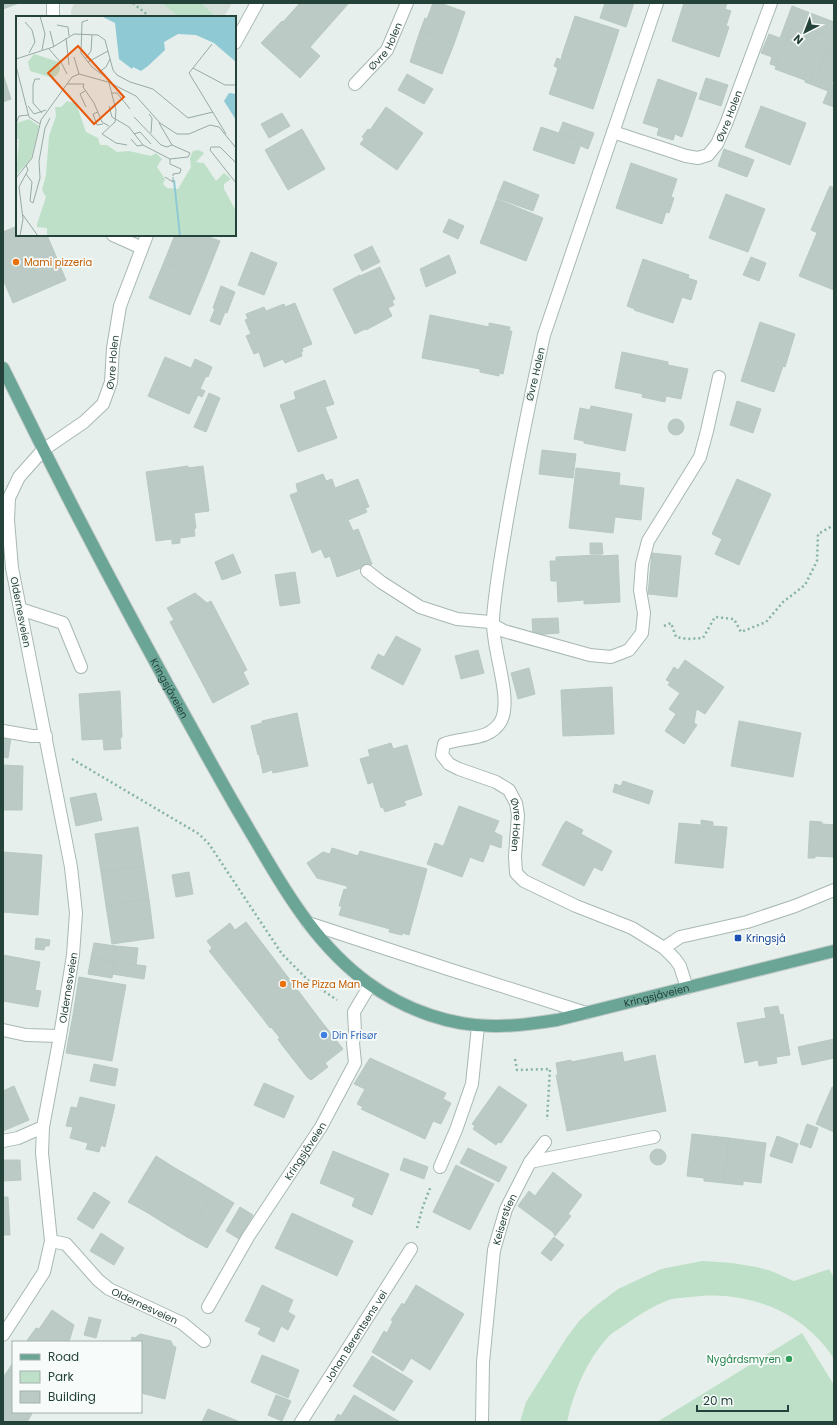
<svg xmlns="http://www.w3.org/2000/svg" width="837" height="1425" viewBox="0 0 837 1425" font-family="Poppins,sans-serif">
<style>
.built{fill:#d4dfda}
.green{fill:#bfe0c8}
.building{fill:#bbcac4;stroke:#b8c9c2}
.lines{fill:none;stroke-linecap:round;stroke-linejoin:round}
.service-casing{stroke:#a8b8b2;stroke-width:14}
.minor-casing{stroke:#a8b8b2;stroke-width:14}
.primary-casing{stroke:#c2cac8;stroke-width:14}
.path{stroke:#86b3a5;stroke-width:2.5;stroke-dasharray:2 3;stroke-linecap:butt}
.service{stroke:#fff;stroke-width:12}
.minor{stroke:#fff;stroke-width:12}
.primary{stroke:#6aa596;stroke-width:12}
.food-dot{fill:#e8710a;stroke:#f7fbf9;stroke-width:1.5}
.transit-dot{fill:#1a4fb4;stroke:#f7fbf9;stroke-width:1.5}
.shop-dot{fill:#3f7fe0;stroke:#f7fbf9;stroke-width:1.5}
.leisure-dot{fill:#2e9e5b;stroke:#f7fbf9;stroke-width:1.5}
.labels{text-anchor:middle;stroke-width:3.5;stroke-linejoin:round;paint-order:stroke}
.street-label{font-size:10px;fill:#24423a;stroke:#f7fbf9}
.food-label{font-size:10px;fill:#c56008;stroke:#f7fbf9;text-anchor:start}
.transit-label{font-size:10px;fill:#164399;stroke:#f7fbf9;text-anchor:start}
.shop-label{font-size:10px;fill:#366cbe;stroke:#f7fbf9;text-anchor:start}
.leisure-label{font-size:10px;fill:#27864d;stroke:#f7fbf9;text-anchor:end}
.inset-river{fill:none;stroke:#8ec9d4;stroke-width:2}
.inset-road{fill:none;stroke:#98aaa4;stroke-width:1}
.view{fill:#e8590c;fill-opacity:0.15;stroke:#e8590c;stroke-width:2}
.inset-edge{fill:none;stroke:#24423a;stroke-width:2}
</style>
<rect width="100%" height="100%" fill="#e6efeb"/>
<polygon class="built" points="74,3 232,3 224,17 71,17 71,11"/>
<g class="green">
<polygon points="162,3 204,3 203,5 216,17 179,17"/>
<path d="M702 1261C725 1262 747 1264 768 1270 777 1273 786 1278 794 1281L829 1269 834 1278V1359C804 1311 745 1289 690 1297 682 1298 673 1298 666 1301 652 1307 638 1315 626 1324 621 1328 614 1331 609 1336 587 1360 574 1390 567 1422H520L526 1402 567 1337 580 1320 593 1308 618 1289 661 1269Z"/>
<polygon points="802,1333 834,1385 834,1422 657,1422"/>
</g>
<g class="building">
<polygon points="3,3 19,3 3,9"/>
<polygon points="300,3 349,3 310,47 320,56 300,78 261,43 282,21 283,22"/>
<polygon points="433,3 440,3 465,12 454,44 420,31 425,18 427,19"/>
<polygon points="605,3 634,3 626,27 600,18"/>
<polygon points="684,3 727,3 725,9 731,11 726,26 729,27 719,57 672,41"/>
<polygon points="792,6 834,22 834,79 828,91 805,82 805,80 810,82 814,71 818,72 826,50 829,51 834,39 793,23 776,66 770,64 772,57 761,53 769,34 780,38"/>
<polygon points="575,16 619,30 606,70 562,55"/>
<polygon points="793,23 834,39 829,51 826,50 818,72 814,71 810,82 775,69"/>
<polygon points="420,31 454,44 442,74 410,62"/>
<polygon points="562,55 606,70 593,109 549,94 558,68 554,66 557,58 561,60"/>
<polygon points="3,74 11,99 3,102"/>
<polygon points="407,74 433,89 424,104 398,90"/>
<polygon points="706,78 728,85 721,106 699,99"/>
<polygon points="658,79 697,93 682,137 675,134 673,140 657,135 659,128 643,123"/>
<polygon points="831,84 834,85 834,107 823,103"/>
<polygon points="761,106 806,123 790,165 745,147"/>
<polygon points="386,107 423,133 397,170 360,144 364,139 362,137 368,129 370,130"/>
<polygon points="282,113 290,126 269,138 261,124"/>
<polygon points="563,122 594,133 588,149 581,146 582,141 559,133"/>
<polygon points="541,127 582,141 574,164 533,150"/>
<polygon points="302,129 325,169 288,190 265,150"/>
<polygon points="724,149 754,160 747,177 718,166"/>
<polygon points="631,163 677,179 671,197 674,198 669,213 666,212 662,224 616,208"/>
<polygon points="504,181 539,195 533,211 497,198"/>
<polygon points="830,186 834,188 834,240 811,230"/>
<polygon points="726,194 765,209 748,252 709,238"/>
<polygon points="497,199 543,218 526,261 480,243"/>
<polygon points="449,219 464,226 458,239 443,232"/>
<polygon points="17,226 17,235 47,235 66,280 13,303 3,279 3,232"/>
<polygon points="817,233 834,240 834,290 799,276"/>
<polygon points="175,235 204,235 220,241 205,279 164,262"/>
<polygon points="372,246 380,262 362,271 354,255"/>
<polygon points="251,252 277,263 264,295 238,285"/>
<polygon points="449,255 456,273 426,287 420,269"/>
<polygon points="751,257 766,263 759,281 743,275"/>
<polygon points="643,259 689,275 688,278 697,281 691,300 682,297 673,323 634,310 635,309 627,306"/>
<polygon points="164,262 205,279 190,315 149,298"/>
<polygon points="380,267 395,299 392,301 394,305 388,308 392,316 366,330 365,329 355,334 333,289 360,275 360,276"/>
<polygon points="221,286 235,292 227,313 225,312 220,325 210,321 215,309 213,308"/>
<polygon points="295,303 312,344 302,348 303,351 301,352 302,356 285,363 283,359 264,367 259,352 254,354 246,336 251,334 245,320 248,319 246,314 264,307 266,311 284,304 285,307"/>
<polygon points="430,315 489,327 489,323 510,327 509,331 512,331 503,374 499,373 499,376 480,372 480,369 422,358"/>
<polygon points="760,322 795,334 785,367 783,366 774,392 741,381"/>
<polygon points="622,352 668,362 668,365 688,369 681,399 666,396 665,402 642,397 643,394 615,388"/>
<polygon points="165,357 191,368 195,359 212,367 208,377 206,376 200,389 205,391 202,397 198,395 189,414 148,396"/>
<polygon points="325,380 334,404 325,407 337,438 298,452 280,405 296,399 294,392"/>
<polygon points="209,393 220,398 206,432 194,427"/>
<polygon points="737,401 761,409 753,433 730,425"/>
<polygon points="591,406 632,414 625,451 584,443 584,441 574,439 580,408 590,410"/>
<circle cx="676" cy="427" r="8"/>
<polygon points="542,450 576,454 573,478 539,474"/>
<polygon points="188,466 188,468 203,466 209,511 194,513 196,528 194,529 195,536 180,538 180,543 172,544 172,539 156,541 146,472"/>
<polygon points="576,468 620,473 619,485 644,488 641,520 615,517 613,533 569,528"/>
<polygon points="323,474 326,481 332,479 335,488 358,479 369,507 365,508 367,512 348,520 353,531 358,529 372,564 337,577 330,556 325,558 321,549 312,553 290,495 298,492 296,484"/>
<polygon points="737,479 771,494 739,565 715,554 722,539 712,534"/>
<polygon points="590,543 602,543 603,554 590,554"/>
<polygon points="652,553 681,556 677,597 648,594"/>
<polygon points="233,554 241,573 222,580 215,562"/>
<polygon points="601,555 601,556 618,555 620,602 584,604 584,600 558,602 557,581 551,581 550,561 556,561 556,557"/>
<polygon points="295,572 300,603 280,606 275,575"/>
<polygon points="195,593 207,603 211,601 247,670 243,672 249,684 213,703 170,622 174,620 167,608"/>
<polygon points="558,618 559,633 533,635 532,619"/>
<polygon points="396,636 421,649 403,685 371,668 378,654 384,657"/>
<polygon points="478,650 484,673 461,679 455,656"/>
<polygon points="685,660 724,687 705,714 697,709 696,711 694,723 697,725 684,744 665,731 676,714 669,709 680,693 668,685 670,682 666,680 674,667 678,670"/>
<polygon points="529,668 535,694 518,699 511,673"/>
<polygon points="612,687 614,734 563,736 561,690"/>
<polygon points="120,691 122,737 120,738 121,749 104,750 103,739 82,740 79,694"/>
<polygon points="297,713 308,766 273,773 272,770 263,773 259,754 258,755 251,726 262,723 262,721"/>
<polygon points="739,721 801,733 793,777 731,766"/>
<polygon points="3,736 11,737 8,758 3,757"/>
<polygon points="391,743 393,749 407,745 422,795 404,801 406,805 385,812 383,807 381,808 373,782 368,784 360,759 370,756 368,750"/>
<polygon points="3,765 23,766 22,810 3,810"/>
<polygon points="623,781 653,791 649,804 613,792 615,784 621,786"/>
<polygon points="96,793 102,820 76,826 70,798"/>
<polygon points="459,806 499,821 494,832 502,836 501,848 490,844 483,862 443,847"/>
<polygon points="701,820 713,822 713,826 727,827 723,868 675,863 679,823 701,825"/>
<polygon points="566,821 583,830 581,834 612,851 602,871 594,867 584,886 542,865 563,825"/>
<polygon points="810,821 822,822 822,824 834,825 834,857 815,856 815,858 808,858"/>
<polygon points="138,827 144,866 101,872 95,834"/>
<polygon points="435,843 470,857 462,877 427,864"/>
<polygon points="332,848 358,856 360,851 427,869 409,935 403,933 402,935 389,932 390,929 339,915 342,906 339,906 344,889 347,890 347,886 317,878 307,863 323,852 330,854"/>
<polygon points="3,852 42,855 38,915 3,912"/>
<polygon points="144,866 149,899 106,906 101,872"/>
<polygon points="189,872 193,894 176,897 172,875"/>
<polygon points="149,899 154,938 112,944 106,906"/>
<polygon points="246,922 300,993 264,1020 209,951 212,948 207,941 230,923 235,930"/>
<polygon points="36,938 50,940 49,946 45,946 44,950 35,949"/>
<polygon points="94,943 116,946 114,962 91,958"/>
<polygon points="116,946 138,948 136,965 114,962"/>
<polygon points="3,955 40,962 35,990 41,991 38,1007 3,1001"/>
<polygon points="91,958 114,962 112,978 88,974"/>
<polygon points="114,962 146,966 144,979 112,974"/>
<polygon points="79,977 126,985 119,1023 73,1015"/>
<polygon points="300,993 318,1017 282,1045 278,1039 280,1038 271,1027 270,1028 264,1020"/>
<polygon points="778,1006 780,1015 783,1014 790,1055 776,1057 777,1063 759,1066 758,1060 745,1063 737,1023 766,1018 764,1008"/>
<polygon points="73,1015 119,1023 112,1061 66,1053"/>
<polygon points="318,1017 343,1049 325,1063 328,1067 311,1080 307,1077 282,1045"/>
<polygon points="834,1039 834,1058 802,1065 798,1047"/>
<polygon points="622,1052 624,1062 655,1055 666,1111 567,1131 556,1075 558,1075 556,1063 571,1060 571,1062"/>
<polygon points="370,1058 446,1093 443,1099 451,1103 441,1124 433,1121 425,1139 361,1109 363,1107 357,1104 365,1089 354,1084"/>
<polygon points="94,1064 118,1069 115,1086 90,1081"/>
<polygon points="264,1083 294,1096 284,1118 254,1105"/>
<polygon points="14,1086 29,1120 3,1131 3,1091"/>
<polygon points="499,1086 527,1105 501,1143 498,1142 496,1145 473,1129 475,1126 472,1124"/>
<polygon points="832,1087 834,1088 834,1132 816,1124"/>
<polygon points="80,1097 115,1105 105,1147 101,1145 99,1152 86,1149 88,1143 70,1138 73,1127 66,1126 71,1107 77,1108"/>
<polygon points="807,1124 818,1128 811,1148 800,1144"/>
<polygon points="692,1134 729,1138 724,1183 704,1181 704,1178 687,1176"/>
<polygon points="777,1136 798,1144 792,1163 770,1156"/>
<polygon points="729,1138 766,1143 761,1183 743,1181 743,1185 724,1183"/>
<polygon points="468,1148 507,1167 499,1182 460,1163"/>
<circle cx="658" cy="1157" r="8"/>
<polygon points="333,1151 389,1174 372,1215 352,1206 355,1198 320,1183"/>
<polygon points="156,1156 175,1168 148,1213 128,1202"/>
<polygon points="404,1158 428,1167 424,1179 400,1170"/>
<polygon points="3,1160 20,1160 21,1180 3,1181"/>
<polygon points="456,1165 494,1184 470,1230 433,1212"/>
<polygon points="175,1168 194,1179 167,1225 148,1213"/>
<polygon points="553,1172 582,1195 568,1214 571,1216 555,1236 553,1232 518,1206 529,1191 535,1196"/>
<polygon points="194,1179 214,1191 187,1237 167,1225"/>
<polygon points="214,1191 234,1203 207,1248 187,1237"/>
<polygon points="94,1192 110,1202 93,1229 77,1219"/>
<polygon points="3,1197 8,1197 10,1235 3,1235"/>
<polygon points="240,1207 253,1215 239,1239 226,1231"/>
<polygon points="292,1213 353,1241 337,1276 275,1248"/>
<polygon points="101,1233 124,1248 114,1265 90,1251"/>
<polygon points="554,1237 564,1245 551,1261 541,1253"/>
<polygon points="262,1285 293,1300 288,1312 295,1316 288,1330 281,1326 274,1342 258,1334 261,1328 245,1321"/>
<polygon points="416,1285 464,1314 430,1370 411,1358 403,1371 372,1352 384,1331 387,1333 393,1321 391,1320 402,1303 404,1305"/>
<polygon points="52,1310 74,1325 69,1342 26,1342 36,1328 39,1329"/>
<polygon points="89,1317 101,1320 96,1338 84,1335"/>
<polygon points="140,1334 171,1341 173,1346 176,1347 165,1399 141,1393 141,1342 131,1342 132,1337 135,1338"/>
<polygon points="262,1355 299,1370 288,1398 251,1382"/>
<polygon points="372,1356 413,1381 394,1411 353,1386"/>
<polygon points="13,1362 13,1372 9,1369"/>
<polygon points="9,1369 13,1372 13,1412 33,1412 27,1422 3,1422 3,1377"/>
<polygon points="276,1395 291,1401 282,1421 268,1415"/>
<polygon points="354,1395 400,1422 334,1422 338,1414 341,1416"/>
<polygon points="208,1409 240,1422 202,1422"/>
</g>
<g class="lines">
<defs>
<g id="service">
<polyline points="367,571 381,582 420,607 457,619 490,622 493,625"/>
<polyline points="20,609 63,623 81,667"/>
<polyline points="308,923 448,969 586,1013"/>
<polyline points="664,948 680,937 747,922 795,906 834,890"/>
<polyline points="530,1162 654,1137"/>
<polyline points="440,1167 456,1130 472,1084 478,1026"/>
</g>
<g id="minor">
<polyline points="53,3 53,17"/>
<path id="s1" d="M657 3 544 335C530 399 517 462 506 526 501 557 495 588 493 619 491 647 513 698 501 721 489 742 463 736 444 744L442 755 449 764 459 769 496 782 509 790 516 803 518 815 515 856 516 873 524 881 576 906 632 928 664 948 675 959 680 966 687 988"/>
<polyline points="235,43 257,3"/>
<path id="s2" d="M355 84 387 50 407 3"/>
<path id="s3" d="M613 132 686 156 698 158 708 155 717 144 726 124 771 3"/>
<polyline points="113,235 142,248"/>
<polyline points="493,625 504,631 590,655 611,657 629,650 642,633 644,613 640,590 642,564 648,541 700,457 707,431 719,377"/>
<polyline points="3,731 32,736 46,736"/>
<polyline points="3,1030 26,1035 60,1036"/>
<polyline points="3,1141 18,1138 43,1127"/>
<path id="s4" d="M51 1241 66 1244 98 1280 109 1289 182 1323 204 1341"/>
<path id="s5" d="M208 1307 248 1237 321 1127 355 1063 353 1043 355 1032 354 1012 370 985"/>
<path id="s6" d="M3 1335 44 1272 51 1241 42 1153 43 1127 60 1036 73 955 76 913 71 867 12 568 8 520 9 498 19 477 43 450 84 422 103 404 111 382 113 348 120 306 147 235"/>
<path id="s7" d="M301 1422 411 1249"/>
<path id="s8" d="M482 1422 483 1362 494 1250 506 1209 530 1162 545 1142"/>
</g>
<g id="primary">
<path id="s9" d="M3 368C65 495 131 620 200 743 219 778 239 813 260 848 289 898 320 948 368 983 405 1010 452 1027 498 1026 518 1026 538 1023 557 1020L834 951"/>
</g>
</defs>
<use href="#service" class="service-casing"/>
<use href="#minor" class="minor-casing"/>
<use href="#primary" class="primary-casing"/>
<g class="path">
<polyline points="133,3 150,17"/>
<polyline points="664,626 671,623 676,637 687,639 703,638 715,617 734,619 741,632 766,622 783,602 805,585 817,561 818,534 834,525"/>
<polyline points="72,759 199,834 209,844 282,954 309,981 337,1000"/>
<polyline points="515,1059 517,1070 550,1069 547,1120"/>
<polyline points="417,1228 423,1206 431,1186"/>
</g>
<use href="#service" class="service"/>
<use href="#minor" class="minor"/>
<use href="#primary" class="primary"/>
</g>
<g class="food-dot">
<circle cx="16" cy="262" r="4"/>
<circle cx="283" cy="984" r="4"/>
</g>
<rect class="transit-dot" x="734" y="934" width="8" height="8" rx="2"/>
<circle class="shop-dot" cx="324" cy="1035" r="4"/>
<circle class="leisure-dot" cx="789" cy="1359" r="4"/>
<g class="labels">
<g class="street-label">
<text dy="4" stroke="none"><textPath href="#s2" startOffset="49">Øvre Holen</textPath></text>
<text dy="4" stroke="none"><textPath href="#s3" startOffset="144">Øvre Holen</textPath></text>
<text dy="4" stroke="none"><textPath href="#s6" startOffset="1038">Øvre Holen</textPath></text>
<text transform="translate(535 374) rotate(-77)" y="4">Øvre Holen</text>
<text transform="translate(21 612) rotate(79)" y="4">Oldernesveien</text>
<text dy="4" stroke="none"><textPath href="#s9" startOffset="361">Kringsjåveien</textPath></text>
<text dy="4" stroke="none"><textPath href="#s1" startOffset="931">Øvre Holen</textPath></text>
<text dy="4" stroke="none"><textPath href="#s6" startOffset="363">Oldernesveien</textPath></text>
<text dy="4" stroke="none"><textPath href="#s9" startOffset="1020">Kringsjåveien</textPath></text>
<text dy="4" stroke="none"><textPath href="#s5" startOffset="184">Kringsjåveien</textPath></text>
<text dy="4" stroke="none"><textPath href="#s8" startOffset="205">Keiserstien</textPath></text>
<text dy="4" stroke="none"><textPath href="#s4" startOffset="117">Oldernesveien</textPath></text>
<text dy="4" stroke="none"><textPath href="#s7" startOffset="102">Johan Berentsens vei</textPath></text>
</g>
<g class="food-label">
<text x="24" y="266">Mami pizzeria</text>
<text x="291" y="988">The Pizza Man</text>
</g>
<g class="transit-label">
<text x="746" y="942">Kringsjå</text>
</g>
<g class="shop-label">
<text x="332" y="1039">Din Frisør</text>
</g>
<g class="leisure-label">
<text x="781" y="1363">Nygårdsmyren</text>
</g>
</g>
<g transform="translate(16 16)">
<rect width="220" height="220" fill="#e6efeb"/>
<path d="M18 38 43 46 44 53 42 58 37 62 14 55 12 46ZM51 85 60 87 70 116 82 122 84 129H91L101 136 113 135 135 140 140 137 146 143 141 151 149 163 147 168 151 172 162 173 175 151 174 142 177 135 183 134 188 137 180 146 188 147 200 165 208 157 215 163 208 168V173L220 195V220H31V212L21 211V208L30 181 26 174 30 159 33 120 40 100 39 91H45ZM13 103 23 110 15 143 0 159 3 123H0V110L1 107Z" fill="#bfe0c8"/>
<path d="M85 0H220V46L198 27 180 19 162 18 148 26 149 34 132 50 125 55 117 51 116 53 103 43 99 7ZM213 77 220 78V104L208 85Z" fill="#8ec9d4"/>
<path class="inset-river" d="M158 164 164 220"/>
<path class="inset-road" d="M24 0 29 18 26 34M72 4 66 6 65 37 76 51 92 63 100 94 99 106 86 118 100 127 111 129M9 6 16 14 19 26 13 37M41 9 52 11 53 20M34 15 38 31M50 22 53 49M196 28 173 57 210 118M33 33 46 48 51 58M58 41 63 58M70 42 75 35 76 19M0 43 37 31 58 18 82 19 89 24 97 54 101 59 114 66 137 73 172 102 197 96M72 46 92 35M0 50 13 101 24 108M177 52 209 69H220M83 56 90 51 94 43M24 63H19L17 69V87L26 97M51 68H68L67 71 78 87 86 106 93 110M69 75 64 78 70 91M95 77H101L114 93M12 90 18 98 30 94M93 90 96 101 113 111 127 129 154 143M82 96 77 98 81 109 87 108M133 98 136 102 135 117M118 101 145 129 151 131 156 129M143 107 156 129 174 137 172 141 154 143V148L165 153 164 157 157 158V160M0 108 3 100 12 99M118 118 124 116 135 128M115 123 121 130 127 129M195 131 194 134 220 167M195 131H204L220 147M10 158 16 166 14 185 17 187 24 162 23 145 29 112 34 102M149 161 157 166V161M0 162 16 142 25 104 56 61 63 58 92 66 120 80 144 107 161 118H173L194 109 203 111 220 132M7 199 22 220M4 220 7 203 3 171 12 154 10 149"/>
<path class="view" d="M62 30 108 81 78 108 32 57Z"/>
<rect width="220" height="220" class="inset-edge"/>
</g>
<rect width="837" height="1425" fill="none" stroke="#24423a" stroke-width="8"/>
<rect x="12" y="1341" width="130" height="72" fill="#f7fbf9" stroke="#a3b1ad"/>
<rect x="20" y="1354" width="20" height="6" fill="#6aa596" stroke="#a3b1ad"/>
<text x="48" y="1361" font-size="12" fill="#24423a">Road</text>
<rect x="20" y="1371" width="20" height="12" fill="#bfe0c8" stroke="#a3b1ad"/>
<text x="48" y="1381" font-size="12" fill="#24423a">Park</text>
<rect x="20" y="1391" width="20" height="12" fill="#bbcac4" stroke="#a3b1ad"/>
<text x="48" y="1401" font-size="12" fill="#24423a">Building</text>
<g transform="translate(805 32) rotate(222)" stroke="#f7fbf9" stroke-width="3" paint-order="stroke">
<path d="M0-3L7 15L0 10L-7 15Z" fill="#24423a"/>
<text y="-6" font-size="11" font-weight="bold" text-anchor="middle" fill="#24423a">N</text>
</g>
<path d="M697 1405v6h91v-6" fill="none" stroke="#24423a" stroke-width="2"/>
<text x="703" y="1405" font-size="12" fill="#24423a" stroke="#f7fbf9" stroke-width="3" paint-order="stroke">20 m</text>
</svg>
